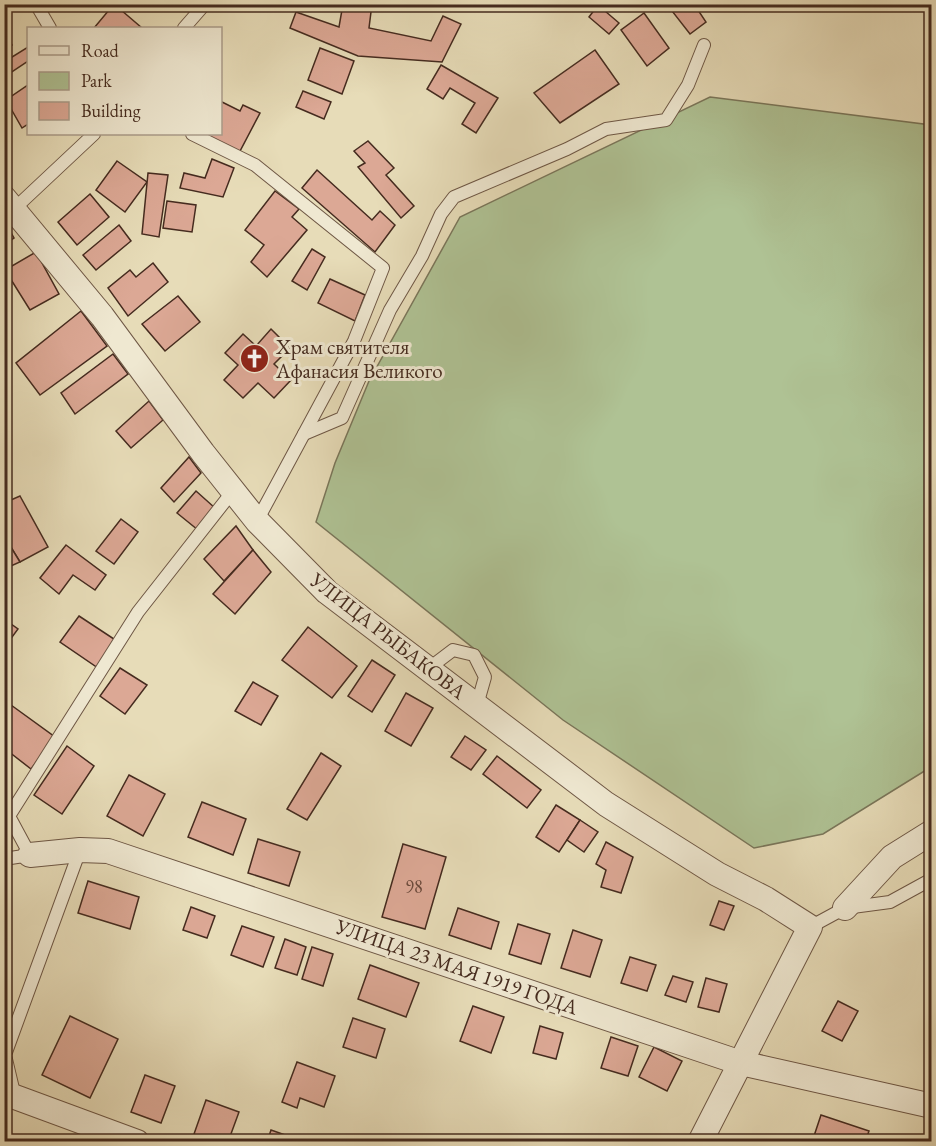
<svg xmlns="http://www.w3.org/2000/svg" width="936" height="1146" viewBox="0 0 936 1146" font-family="'EB Garamond',serif">
<style>
.green{fill:#afc294;stroke:#7a765a;stroke-width:1.5}
.building{fill:#dca895;stroke:#452b1f;stroke-width:1.5}
.lines{fill:none;stroke-linecap:round;stroke-linejoin:round}
.lane-casing{stroke:#6e5745;stroke-width:14}
.street-casing{stroke:#6e5745;stroke-width:26}
.lane{stroke:#efe8d1;stroke-width:12}
.street{stroke:#efe8d1;stroke-width:24}
.labels{text-anchor:middle;stroke-width:6;stroke-linejoin:round;paint-order:stroke}
.number-label{font-size:18px;fill:#6b4a3c}
.poi-label{font-size:21px;fill:#452b1f;stroke:#efe8d1;text-anchor:start}
.street-label{font-size:21px;fill:#452b1f;stroke:#efe8d1}
</style>
<rect width="100%" height="100%" fill="#e7dcb8"/>
<filter id="stains"><feTurbulence type="fractalNoise" baseFrequency=".00333" numOctaves="4"/><feColorMatrix values="0 0 0 0 .2 0 0 0 0 .09 0 0 0 0 .02 0 0 0 .5 -.17"/></filter>
<radialGradient id="worn" r=".72"><stop offset=".6" stop-color="#630" stop-opacity="0"/><stop offset="1" stop-color="#630" stop-opacity=".3"/></radialGradient>
<polygon class="green" points="710,97 931,125 931,767 823,834 754,848 563,720 316,522 335,463 369,381 460,217"/>
<g class="building">
<polygon points="66,4 79,4 73,11"/>
<polygon points="114,4 142,28 94,28"/>
<polygon points="343,4 372,4 369,28 431,41 443,16 461,24 442,62 358,56 290,28 296,12 339,27"/>
<polygon points="473,4 489,4 488,9"/>
<polygon points="536,4 560,4 558,10"/>
<polygon points="681,4 694,4 706,22 690,34 672,11"/>
<polygon points="598,5 619,23 609,34 589,17"/>
<polygon points="644,13 669,48 647,66 621,30"/>
<polygon points="4,31 12,45 4,50"/>
<polygon points="28,47 28,61 4,77 4,62"/>
<polygon points="320,48 354,61 342,94 308,80"/>
<polygon points="595,50 619,84 560,123 534,93"/>
<polygon points="441,65 498,98 476,133 462,124 475,103 450,88 443,99 427,89"/>
<polygon points="28,85 28,124 22,128 6,100"/>
<polygon points="303,91 331,102 324,119 296,107"/>
<polygon points="220,101 240,111 243,105 260,113 239,153 203,134 220,134"/>
<polygon points="368,141 394,168 386,175 414,206 401,218 358,167 365,163 354,151"/>
<polygon points="212,159 234,168 223,197 180,188 184,173 205,178"/>
<polygon points="117,161 147,182 125,212 96,190"/>
<polygon points="317,170 372,220 380,211 395,225 375,252 302,188"/>
<polygon points="148,173 168,175 159,237 142,234"/>
<polygon points="275,191 299,209 292,217 307,230 267,277 251,262 264,245 245,230"/>
<polygon points="90,194 109,217 77,245 58,222"/>
<polygon points="167,201 196,205 192,232 163,228"/>
<polygon points="4,220 14,238 4,245"/>
<polygon points="119,225 131,241 96,270 83,255"/>
<polygon points="312,249 325,257 307,290 292,281"/>
<polygon points="36,252 59,294 30,310 5,270"/>
<polygon points="153,263 168,282 128,316 108,288 130,270 136,277"/>
<polygon points="330,279 365,295 355,321 318,303"/>
<polygon points="178,296 200,322 165,351 142,324"/>
<polygon points="81,311 107,346 40,395 16,363"/>
<polygon points="271,329 290,348 274,364 291,380 274,398 258,383 243,398 224,380 238,365 225,353 243,334 256,346"/>
<polygon points="113,354 128,374 75,414 61,393"/>
<polygon points="149,401 163,420 131,448 116,431"/>
<polygon points="189,457 201,473 174,502 161,488"/>
<polygon points="196,491 215,508 198,530 177,513"/>
<polygon points="20,496 48,547 20,562 4,536 4,503"/>
<polygon points="121,519 138,532 114,564 96,551"/>
<polygon points="236,526 253,550 224,581 204,559"/>
<polygon points="9,544 20,562 4,569 4,546"/>
<polygon points="66,545 106,575 95,590 73,575 59,594 40,578"/>
<polygon points="253,550 271,572 235,614 213,594"/>
<polygon points="79,616 117,641 98,668 60,642"/>
<polygon points="4,619 18,629 4,648"/>
<polygon points="308,627 357,666 332,698 282,660"/>
<polygon points="372,660 395,675 372,712 348,696"/>
<polygon points="120,668 147,685 125,714 100,696"/>
<polygon points="253,682 278,696 261,725 235,711"/>
<polygon points="406,693 433,708 411,746 385,731"/>
<polygon points="11,705 55,737 31,769 4,748 4,713"/>
<polygon points="465,736 486,750 471,770 451,757"/>
<polygon points="67,746 94,766 62,814 34,795"/>
<polygon points="321,753 341,766 307,820 287,809"/>
<polygon points="497,756 541,790 527,808 483,774"/>
<polygon points="129,775 165,794 143,836 107,816"/>
<polygon points="202,802 246,819 233,855 188,837"/>
<polygon points="556,805 580,820 559,852 536,837"/>
<polygon points="580,820 598,832 584,852 567,840"/>
<polygon points="258,839 300,852 289,886 248,873"/>
<polygon points="606,842 633,857 621,893 601,887 606,870 596,864"/>
<polygon points="403,844 446,857 425,929 382,917"/>
<polygon points="88,881 139,897 130,929 78,913"/>
<polygon points="719,901 734,906 724,930 710,925"/>
<polygon points="191,907 215,916 207,938 183,930"/>
<polygon points="458,908 499,922 491,949 449,935"/>
<polygon points="518,924 550,934 541,964 509,954"/>
<polygon points="242,926 274,937 263,967 231,955"/>
<polygon points="573,930 602,940 590,977 561,968"/>
<polygon points="285,939 306,947 297,975 275,968"/>
<polygon points="312,947 333,954 323,986 302,979"/>
<polygon points="630,957 656,965 647,991 621,983"/>
<polygon points="370,965 419,983 406,1017 358,999"/>
<polygon points="673,976 693,982 686,1002 665,995"/>
<polygon points="706,978 727,984 719,1012 698,1007"/>
<polygon points="838,1001 858,1011 842,1041 822,1031"/>
<polygon points="473,1006 504,1017 491,1053 460,1041"/>
<polygon points="70,1016 118,1039 90,1098 42,1075"/>
<polygon points="353,1018 385,1029 376,1058 343,1047"/>
<polygon points="540,1026 563,1033 556,1059 533,1053"/>
<polygon points="611,1037 638,1046 628,1076 601,1068"/>
<polygon points="654,1047 682,1061 667,1091 639,1077"/>
<polygon points="297,1062 335,1076 324,1107 300,1098 297,1108 282,1102"/>
<polygon points="145,1075 175,1086 161,1123 131,1112"/>
<polygon points="206,1100 239,1112 228,1142 215,1142 194,1134"/>
<polygon points="821,1115 869,1131 865,1142 812,1142"/>
<polygon points="271,1130 305,1142 267,1142"/>
</g>
<g class="lines">
<defs>
<g id="lane">
<polyline points="36,4 50,28"/>
<polyline points="184,28 205,4"/>
<polyline points="192,134 255,165 383,268 354,341 257,521"/>
<polyline points="13,210 94,134"/>
<polyline points="304,434 342,418 390,310 422,256 441,214 454,197 567,149 606,129 666,120 688,85 704,45"/>
<polyline points="428,669 453,650 474,655 485,677 477,705"/>
<polyline points="4,813 9,816 30,855 4,859"/>
<polyline points="9,816 138,612 233,491"/>
<polyline points="810,927 845,908 890,902 932,879"/>
<polyline points="15,1097 5,1055 80,850"/>
</g>
<g id="street">
<polyline points="4,198 102,316 203,453 257,521 327,592 606,804 717,874 766,899 810,927 700,1142"/>
<polyline points="30,855 80,850 108,851 741,1063 932,1106"/>
<polyline points="845,908 892,857 932,832"/>
<polyline points="15,1097 137,1142"/>
</g>
</defs>
<use href="#lane" class="lane-casing"/>
<use href="#street" class="street-casing"/>
<use href="#lane" class="lane"/>
<use href="#street" class="street"/>
</g>
<defs>
<symbol id="church-disc" viewBox="-11 -11 22 22"><circle r="9.5" fill="#8f2418" stroke="#efe8d1"/><path d="M-1.2-6h2.4v3.5h3.3v2.4h-3.3V6h-2.4V-.1h-3.3v-2.4h3.3Z" fill="#fff"/></symbol>
</defs>
<g fill-rule="evenodd">
<use href="#church-disc" x="238" y="342" width="33" height="33"/>
</g>
<g class="labels">
<g class="number-label">
<text x="414" y="893">98</text>
</g>
<g class="poi-label">
<text x="276" y="354">Храм святителя<tspan x="276" dy="24">Афанасия Великого</tspan></text>
</g>
<g class="street-label">
<text transform="translate(388 636) rotate(38)" y="7">УЛИЦА РЫБАКОВА</text>
<text transform="translate(457 967) rotate(19)" y="7">УЛИЦА 23 МАЯ 1919 ГОДА</text>
</g>
</g>
<rect width="936" height="1146" fill="none" stroke="#e7dcb8" stroke-width="24"/>
<rect x="6" y="6" width="924" height="1134" fill="none" stroke="#452b1f" stroke-width="3"/>
<rect x="12" y="12" width="912" height="1122" fill="none" stroke="#452b1f" stroke-width="1.5"/>
<rect x="27" y="27" width="195" height="108" fill="#efe8d1" stroke="#ab9c8a" stroke-width="1.5"/>
<rect x="39" y="46" width="30" height="9" fill="#efe8d1" stroke="#ab9c8a" stroke-width="1.5"/>
<text x="81" y="57" font-size="18" fill="#452b1f">Road</text>
<rect x="39" y="72" width="30" height="18" fill="#afc294" stroke="#ab9c8a" stroke-width="1.5"/>
<text x="81" y="87" font-size="18" fill="#452b1f">Park</text>
<rect x="39" y="102" width="30" height="18" fill="#dca895" stroke="#ab9c8a" stroke-width="1.5"/>
<text x="81" y="117" font-size="18" fill="#452b1f">Building</text>
<rect width="100%" height="100%" filter="url(#stains)"/>
<rect width="100%" height="100%" fill="url(#worn)"/>
</svg>
